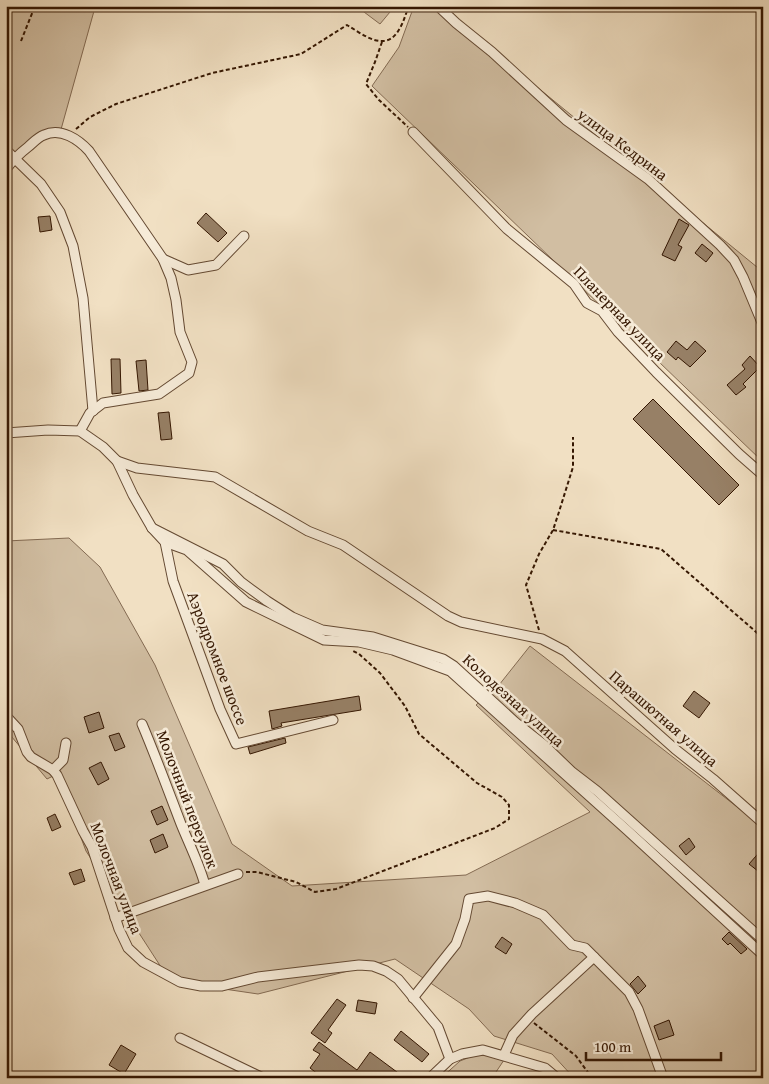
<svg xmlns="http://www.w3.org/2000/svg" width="769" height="1084" viewBox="0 0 769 1084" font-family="'Gentium Book Plus',serif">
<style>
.green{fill:#d1bea2;stroke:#836a52}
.building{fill:#978066;stroke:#351702}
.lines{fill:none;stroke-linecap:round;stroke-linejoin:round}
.minor-casing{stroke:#644932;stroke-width:11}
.path{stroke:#351702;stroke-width:2;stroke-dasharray:4 2.5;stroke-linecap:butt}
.minor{stroke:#f6ebd8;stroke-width:9}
.labels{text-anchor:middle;stroke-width:5;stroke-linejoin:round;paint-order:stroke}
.street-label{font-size:16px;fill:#351702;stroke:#f6ebd8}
</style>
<rect width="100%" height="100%" fill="#f1e0c3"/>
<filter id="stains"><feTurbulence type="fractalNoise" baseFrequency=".004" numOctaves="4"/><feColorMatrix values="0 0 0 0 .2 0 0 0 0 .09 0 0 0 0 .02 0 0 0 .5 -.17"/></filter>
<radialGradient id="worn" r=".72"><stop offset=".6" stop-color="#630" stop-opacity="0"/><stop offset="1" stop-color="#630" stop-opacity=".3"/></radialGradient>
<g class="green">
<polygon points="6,6 97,6 94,11 60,133 45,134 13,158 6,150"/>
<polygon points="356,6 395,6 380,24"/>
<polygon points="414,6 438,6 763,272 763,462 372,86 399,47"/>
<polygon points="69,538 100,567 155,665 232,844 292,886 466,875 590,812 476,705 499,685 530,646 763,827 763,1078 574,1078 552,1054 494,1036 469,1009 395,959 258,994 170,981 86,851 57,774 47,779 6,730 6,541"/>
<polygon points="475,1055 494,1056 504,1060 492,1078 441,1078 460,1061"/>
</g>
<g class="building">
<polygon points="206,213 227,233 218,242 197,223"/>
<polygon points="50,216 52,230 40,232 38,217"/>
<polygon points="679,219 689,225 678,245 682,247 675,261 662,255"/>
<polygon points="702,244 713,253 706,262 695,253"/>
<polygon points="676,341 687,350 695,341 706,351 690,367 678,357 676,360 667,352"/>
<polygon points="750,356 760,367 743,384 746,387 736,395 727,385 745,369 742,365"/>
<polygon points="111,359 120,359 121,393 112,394"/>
<polygon points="146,360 148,390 139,391 136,361"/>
<polygon points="653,399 739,485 719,505 633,419"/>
<polygon points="169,412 172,439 161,440 158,413"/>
<polygon points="694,691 710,703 699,718 683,706"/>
<polygon points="359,696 361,710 281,723 282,726 272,729 269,711"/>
<polygon points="99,712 104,728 89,733 84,717"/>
<polygon points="119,733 125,747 115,751 109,736"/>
<polygon points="285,738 286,743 250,754 248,747"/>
<polygon points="101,762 109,779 98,785 89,768"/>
<polygon points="162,806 168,820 157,825 151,811"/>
<polygon points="55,814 61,827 52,831 47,818"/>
<polygon points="163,834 168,847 155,853 150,840"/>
<polygon points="689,838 695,847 686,855 679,846"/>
<polygon points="763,848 763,875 749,864"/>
<polygon points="81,869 85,881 74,885 69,873"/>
<polygon points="729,932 747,949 741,954 730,943 728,945 722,939"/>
<polygon points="502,937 512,944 506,954 495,947"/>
<polygon points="638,976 646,986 638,994 630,984"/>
<polygon points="337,999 346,1005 328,1030 332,1033 325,1043 311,1033"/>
<polygon points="358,1000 377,1003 375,1014 356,1011"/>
<polygon points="669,1020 674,1035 659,1040 654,1026"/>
<polygon points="401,1031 429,1054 422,1062 394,1040"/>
<polygon points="319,1042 357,1070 370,1052 405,1078 323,1078 310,1068 320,1054 313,1050"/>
<polygon points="121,1045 136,1054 124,1074 109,1065"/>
</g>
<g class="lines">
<defs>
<g id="minor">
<polyline points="438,6 456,23 492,52 566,120 648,179 720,245 734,260 743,277 763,325"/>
<polyline points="413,132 507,229 574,284 587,303 602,311 618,332 656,372 739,454 763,475"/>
<polyline points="6,150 41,184 60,212 73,246 83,298 93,411"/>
<path d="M6 169C13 160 19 154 28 147 33 143 38 137 44 135 61 127 79 140 89 151L163 259 171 278 176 300 180 332 192 362 189 373 159 394 103 403 90 413 80 431"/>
<polyline points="163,259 188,270 216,265 244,236"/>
<polyline points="6,433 48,430 80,431 103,447 117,461 133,495 152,528 165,542 173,581 220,709 236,744 333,720"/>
<polyline points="117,461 137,468 215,477 308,531 343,545 448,616 461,622 542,639 565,651 675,749 713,779 763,823"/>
<polyline points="152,528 223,564 241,582 267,601 292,617 322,630 373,637 443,659 454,666 515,722 543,744 571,771 597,791 763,940"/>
<polyline points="165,542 187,550 246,602 324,640 359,642 393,650 450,671 627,830 763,955"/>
<polyline points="6,716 18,729 27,752 31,757 53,770 57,775 83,831 92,847 119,929 128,948 143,962 180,982 201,986 222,986 258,977 359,965 373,966 386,971 398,979 438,1027 450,1059"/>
<path d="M142 724C156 757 168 790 181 824 189 844 199 863 205 885"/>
<polyline points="53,770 63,760 66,743"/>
<polyline points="115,918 238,874"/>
<polyline points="413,998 456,944 465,919 469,899 488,896 515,903 543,915 572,945 585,948 629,992 638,1009 663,1078"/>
<polyline points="180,1038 263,1078"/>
<polyline points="504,1055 513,1035 532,1014 594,957"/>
<polyline points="430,1078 450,1059 462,1054 483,1050 545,1068 557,1078"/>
</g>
</defs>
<use href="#minor" class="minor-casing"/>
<g class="path">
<polyline points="21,41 35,6"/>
<polyline points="382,42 375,62 366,84 379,100 408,127"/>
<path d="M76 129 90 117 116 104 212 73 301 54 347 25C364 35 386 54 400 28 404 21 406 13 409 6"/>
<polyline points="553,530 661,549 763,638"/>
<polyline points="539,630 526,585 539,554 553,530 558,515 573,467 573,437"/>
<polyline points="246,872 257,872 296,882 315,892 336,889 495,828 509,819 509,805 502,797 477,783 419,734 405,706 380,673 359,654 353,651"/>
<polyline points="534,1023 576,1056 592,1078"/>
</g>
<use href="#minor" class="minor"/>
</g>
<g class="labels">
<g class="street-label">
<text transform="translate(623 144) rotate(37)" y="6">улица Кедрина</text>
<text transform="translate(620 313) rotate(46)" y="6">Планерная улица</text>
<text transform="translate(218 658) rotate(69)" y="6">Аэродромное шоссе</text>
<text transform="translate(514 700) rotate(42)" y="6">Колодезная улица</text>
<text transform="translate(664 718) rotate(41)" y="6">Парашютная улица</text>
<text transform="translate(188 799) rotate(69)" y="6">Молочный переулок</text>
<text transform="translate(117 878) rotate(69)" y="6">Молочная улица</text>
</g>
</g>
<rect width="769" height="1084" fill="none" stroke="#f1e0c3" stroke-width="25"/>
<rect x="8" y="8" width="754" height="1069" fill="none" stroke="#351702" stroke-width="2.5"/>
<rect x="12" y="12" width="744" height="1059" fill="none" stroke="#351702"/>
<path d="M586 1052v8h135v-8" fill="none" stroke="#351702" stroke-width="2.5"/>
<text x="594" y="1052" font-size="15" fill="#351702" stroke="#f6ebd8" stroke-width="4" paint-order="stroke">100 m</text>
<rect width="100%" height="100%" filter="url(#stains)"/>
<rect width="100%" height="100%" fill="url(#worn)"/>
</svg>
